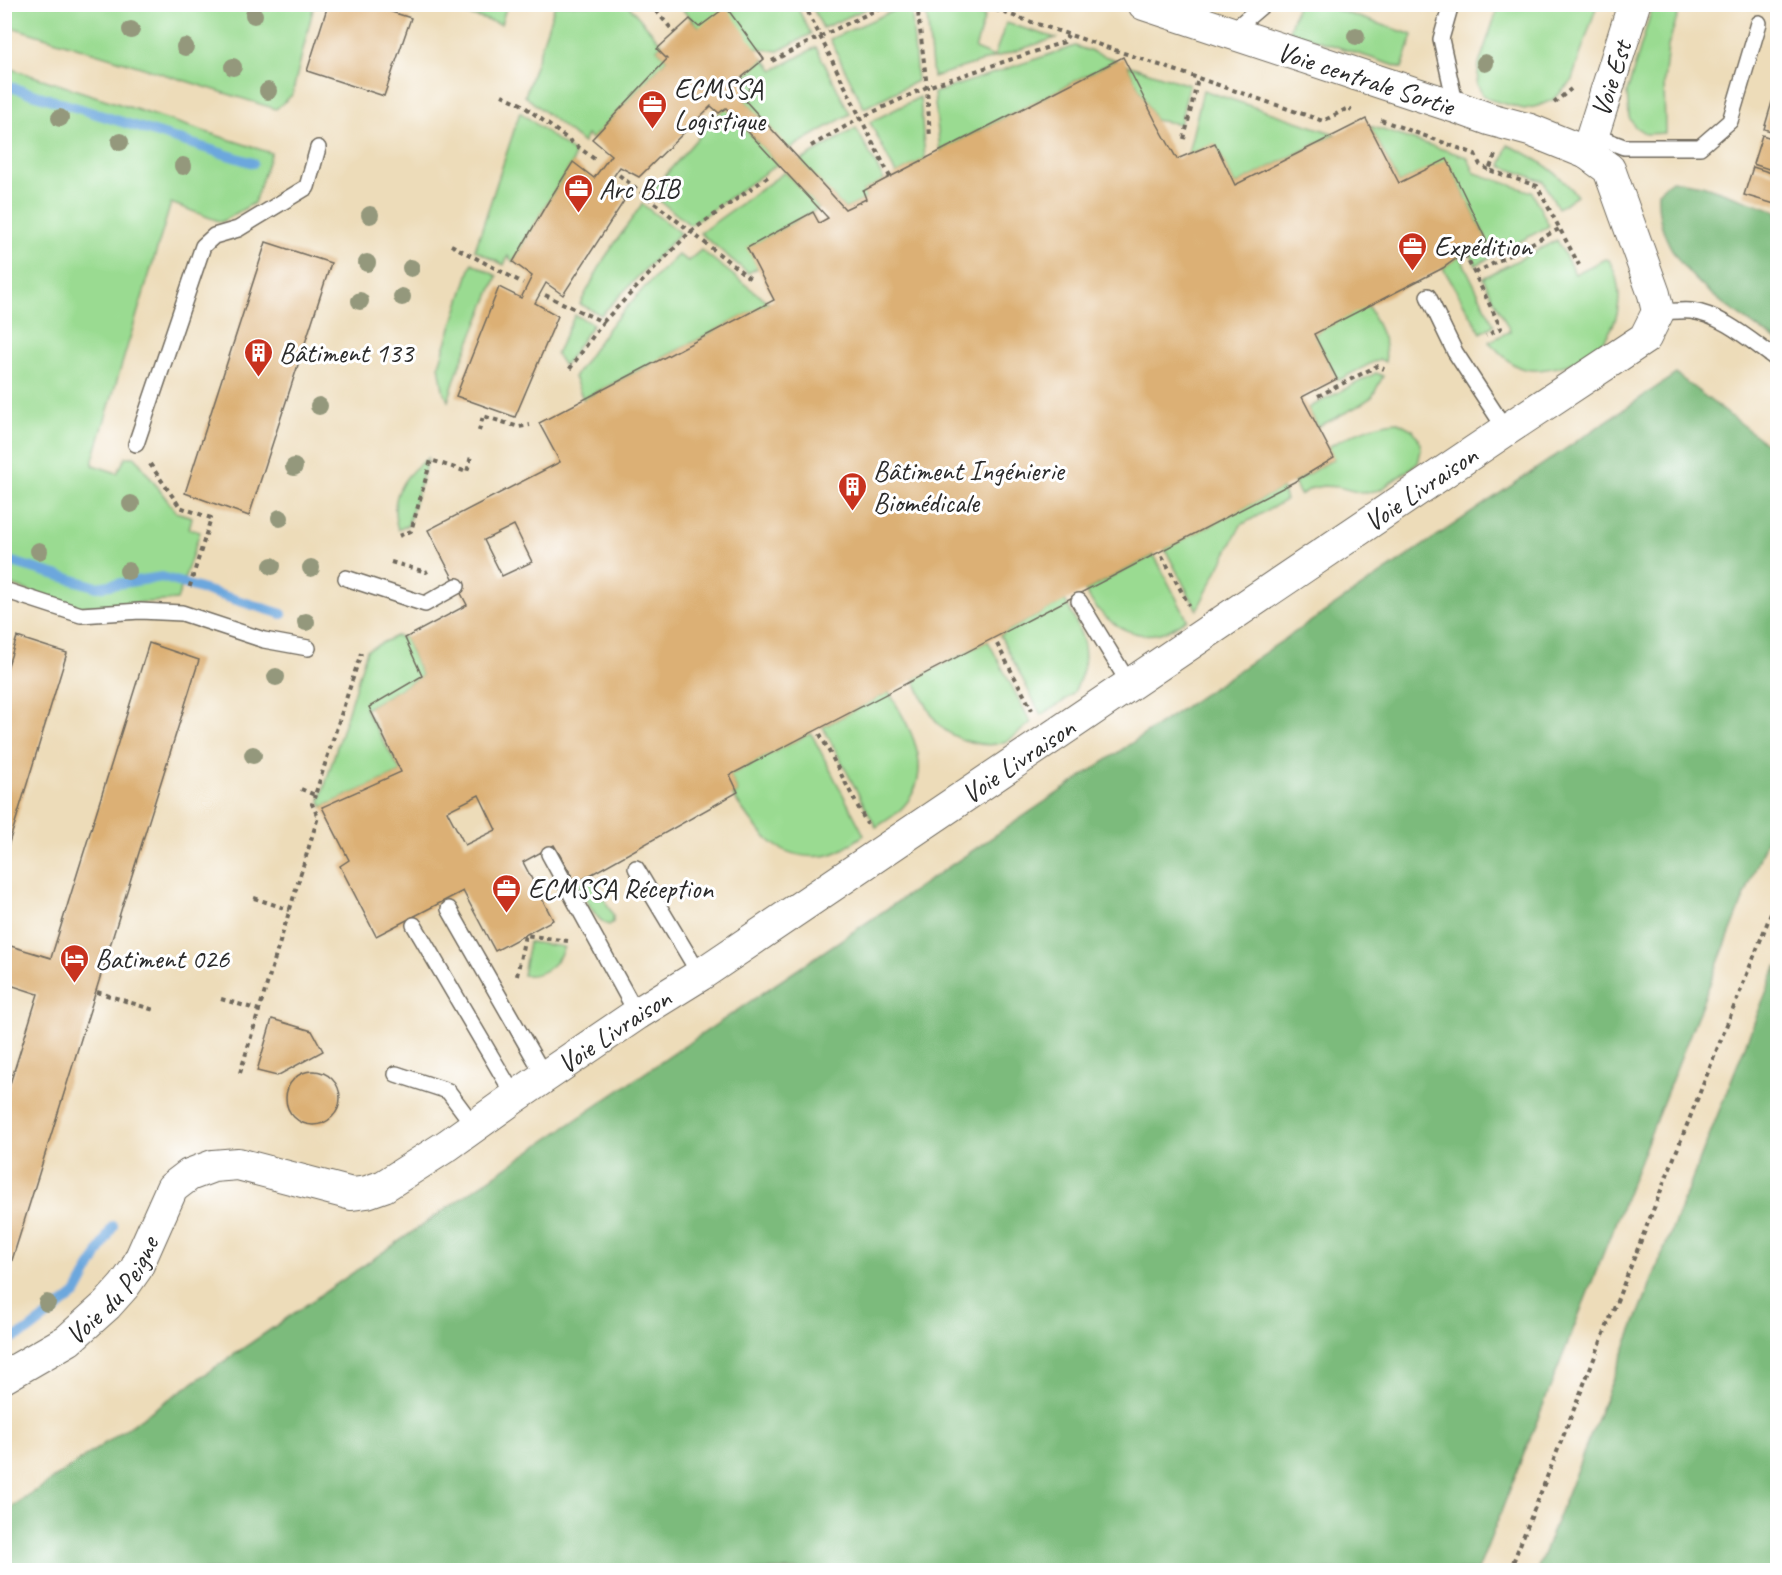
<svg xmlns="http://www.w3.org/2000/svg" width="1782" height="1575" viewBox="0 0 1782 1575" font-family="Caveat,sans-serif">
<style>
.green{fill:#9adb91;stroke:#62835e;stroke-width:1.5}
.forest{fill:#7bbb7b;stroke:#537353;stroke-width:1.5}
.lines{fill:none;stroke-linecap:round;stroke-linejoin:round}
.stream{stroke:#6ca7dd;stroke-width:10}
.building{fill:#dcb074;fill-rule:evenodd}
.lane-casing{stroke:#6f695d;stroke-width:18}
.street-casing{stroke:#6f695d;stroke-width:34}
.path{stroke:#6f695d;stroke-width:4;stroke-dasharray:4.5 4.5;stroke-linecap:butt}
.lane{stroke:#fff;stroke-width:15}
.street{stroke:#fff;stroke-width:32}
.tree{fill:#94987c}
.labels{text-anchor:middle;stroke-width:6;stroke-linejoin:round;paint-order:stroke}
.street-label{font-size:28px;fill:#2b2b2b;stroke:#fff}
.poi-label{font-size:28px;fill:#2b2b2b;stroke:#fff;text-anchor:start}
</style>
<rect width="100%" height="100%" fill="#fff"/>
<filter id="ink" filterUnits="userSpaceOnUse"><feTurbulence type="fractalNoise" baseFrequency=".0167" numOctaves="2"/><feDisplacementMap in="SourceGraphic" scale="12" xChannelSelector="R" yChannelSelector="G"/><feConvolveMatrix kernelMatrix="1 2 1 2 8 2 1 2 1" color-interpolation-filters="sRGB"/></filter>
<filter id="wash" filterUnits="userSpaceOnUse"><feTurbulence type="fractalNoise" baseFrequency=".008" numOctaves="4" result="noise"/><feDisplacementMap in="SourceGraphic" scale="24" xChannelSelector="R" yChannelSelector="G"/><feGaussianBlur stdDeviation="1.35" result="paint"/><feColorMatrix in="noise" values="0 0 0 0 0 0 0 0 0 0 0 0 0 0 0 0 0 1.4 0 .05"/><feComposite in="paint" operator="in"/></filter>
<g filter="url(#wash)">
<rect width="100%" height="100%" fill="#eddcb9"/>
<g class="green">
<polygon points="1319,4 1413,35 1402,68 1289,31 1297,5"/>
<polygon points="4,5 5,4 314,5 292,95 276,109 5,25"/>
<polygon points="433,5 507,4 507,5 501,24"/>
<polygon points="555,5 628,5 662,44 657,49 667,59 592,139 587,135 583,143 525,96"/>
<polygon points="678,5 796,5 811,34 778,51 756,48 699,27"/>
<polygon points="811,5 875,5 823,28"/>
<polygon points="906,5 911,5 917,81 864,108 830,39"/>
<polygon points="926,5 957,5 959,9 985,16 975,49 994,57 1006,23 1056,38 933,77"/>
<polygon points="1499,5 1597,5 1571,82 1554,99 1538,106 1524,109 1491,100 1482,94 1477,84 1479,64"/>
<polygon points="1653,5 1681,5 1668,46 1664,81 1665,133 1646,134 1634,126 1629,117 1627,93"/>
<polygon points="1075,46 1116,60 940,151 934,93"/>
<polygon points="816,47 850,114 789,149 741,96 750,88 741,78 764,59 774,70"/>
<polygon points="1127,65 1189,85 1180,124 1155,120"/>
<polygon points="5,67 271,153 254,203 221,222 171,203 93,459 93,465 117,473 126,457 135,457 176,512 192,517 189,529 200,532 177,600 77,607 5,583"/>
<polygon points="1203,90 1335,134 1235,185 1215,144 1188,154"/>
<polygon points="920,97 925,159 896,174 870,122"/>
<polygon points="726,108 778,164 690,225 650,193 719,113"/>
<polygon points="520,112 574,153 573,162 546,205 513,262 508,256 504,265 475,250"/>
<polygon points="1370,126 1467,157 1475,173 1532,192 1549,226 1476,265 1469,251 1487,241 1447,160 1399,183"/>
<polygon points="856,128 884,180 863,191 866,199 845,209 800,161"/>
<path d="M1508 145C1536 157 1559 172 1577 196L1558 208 1543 181 1501 166Z"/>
<polygon points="785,172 819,208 748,248 758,268 748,273 700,233"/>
<polygon points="642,204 680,233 601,315 580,304 604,259"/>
<path d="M1557 240 1575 274 1605 259 1609 260C1634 306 1610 356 1558 367 1546 369 1533 372 1521 368 1509 364 1499 351 1489 342L1510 331 1483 278Z"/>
<polygon points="701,250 769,303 583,399 574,377 609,327 644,288 678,255 688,261"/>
<polygon points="1460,256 1494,325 1481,333 1443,268"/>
<polygon points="472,263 497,276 459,367 448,401 443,390 439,365"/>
<path d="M1368 305C1376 324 1389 341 1385 362L1379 359 1339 380 1337 379 1314 334Z"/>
<polygon points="575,315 593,324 564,366 556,354"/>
<polygon points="1376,373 1383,376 1372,397 1358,406 1318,427 1308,408"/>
<path d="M1398 422 1413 430 1419 439 1421 450 1418 463 1380 490 1361 493 1338 487 1323 486 1312 488 1300 495 1294 482 1334 459 1328 447C1350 435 1373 423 1398 422Z"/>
<path d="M428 458 408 525 398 530C388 498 403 475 428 458Z"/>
<polygon points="1282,488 1286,500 1241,525 1197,610 1165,549"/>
<path d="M1154 555 1187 619C1182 622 1177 626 1171 629 1135 646 1102 621 1085 591Z"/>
<path d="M1065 600C1079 628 1093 650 1079 681 1077 687 1074 693 1069 697 1061 704 1050 709 1041 715L1000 635Z"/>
<polygon points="396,636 405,638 422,676 365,709 401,772 322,807 320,801 367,650"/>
<path d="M988 641 1031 723C1022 729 1013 739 1004 742 993 746 981 745 971 742 935 734 928 709 914 679Z"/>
<path d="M889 692C911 730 939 773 899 811 893 817 884 822 876 827L823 727Z"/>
<path d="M811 733 864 835C856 840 847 848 837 852 817 861 787 856 771 842 756 830 744 811 733 796L738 792 730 775Z"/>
<path d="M591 875 613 915V922L609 925C596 922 583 894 576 883Z"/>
<path d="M529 942 564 947C557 965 543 977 523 975Z"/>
</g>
<g class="forest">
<path d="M1672 180 1702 185 1777 211V341C1725 305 1654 266 1658 192Z"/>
<polygon points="1676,374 1777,452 1777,814 1478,1570 5,1570 5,1512 568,1125"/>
<polygon points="1777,965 1777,1570 1537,1570"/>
</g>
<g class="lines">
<g class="stream">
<polyline points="4,85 253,163"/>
<polyline points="9,561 97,587 162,577 282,614"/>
<polyline points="4,1342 28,1331 76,1294 113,1226"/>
</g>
</g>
<g id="blocks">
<g class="building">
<polygon points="328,5 369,5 411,18 384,96 307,71"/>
<path d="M726 7 764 59 741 78 751 88 741 96 845 209 866 199 863 191 884 180 1123 57 1155 120 1177 159 1215 143 1235 185 1366 119 1399 183 1447 159 1487 242 1460 256 1443 268 1314 334 1337 379 1302 397 1334 458 1294 482 730 775 738 792 576 883 554 845 523 862 553 920 495 951 463 891 376 936 340 866 349 860 322 807 401 772 369 707 422 676 405 638 467 605 428 530 560 462 539 423 774 300 747 248 813 212 819 223 828 218 726 108 719 113 711 106 639 177 620 167 606 187 624 201 563 295 546 283 535 303 558 316 515 417 456 396 499 287 521 298 532 276 513 262 546 205 573 162 594 178 611 155 592 139 667 59 657 49 690 19 699 27ZM514 525 532 562 502 576 484 540ZM479 795 496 830 465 845 447 811Z"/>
<polygon points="1772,102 1778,104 1778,133 1764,129"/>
<polygon points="1762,135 1778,140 1778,172 1753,164"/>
<polygon points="1753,167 1778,175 1778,205 1744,195"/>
<polygon points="266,242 331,263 249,516 185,493"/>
<polygon points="17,637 67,653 5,856 4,678"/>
<polygon points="149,643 199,660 4,1286 4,1103 38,994 4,983 4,944 51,958"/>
<polygon points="272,1019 312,1031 323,1051 277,1076 257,1071"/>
<circle cx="313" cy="1098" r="27"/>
</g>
</g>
</g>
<g filter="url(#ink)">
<use href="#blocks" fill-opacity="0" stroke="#6f695d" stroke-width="1.5"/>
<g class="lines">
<defs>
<g id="lane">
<polyline points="1451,4 1441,39 1456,107"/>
<polyline points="1230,33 1264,4"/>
<polyline points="1592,135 1624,147 1700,147 1730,121 1759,23"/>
<polyline points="1428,296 1455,352 1506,430"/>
<path d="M1658 312C1669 312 1681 310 1691 311 1723 315 1752 342 1778 360"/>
<polyline points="136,444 203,246 214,236 238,229 307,187 318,148"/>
<polyline points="346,578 425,604 457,586"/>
<polyline points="4,590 81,615 140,611 182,613 264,640 308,648"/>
<polyline points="1079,601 1130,685"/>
<polyline points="549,854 637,1014"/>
<polyline points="636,868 700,975"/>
<polyline points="449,909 545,1077"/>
<polyline points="414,925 515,1097"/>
<polyline points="396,1074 448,1091 474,1126"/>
</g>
<g id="street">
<path id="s1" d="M1587 153 1634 4"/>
<path id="s2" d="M4 1377 68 1340 107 1305 124 1286 136 1269 172 1188 189 1175 213 1166 238 1164 352 1194 367 1192 384 1186 448 1145 515 1097 637 1014 700 975 1506 430 1645 338 1658 312 1654 294 1609 169 1587 153 1530 130 1489 119 1456 107 1144 4"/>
</g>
</defs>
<use href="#lane" class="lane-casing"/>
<use href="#street" class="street-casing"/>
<g class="path">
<polyline points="650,4 675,33"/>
<polyline points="804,4 890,177"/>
<polyline points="917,4 927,87 930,138"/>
<polyline points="978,4 1198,78"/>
<polyline points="772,61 819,37 889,4"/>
<polyline points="502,95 521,104 597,161"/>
<polyline points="1554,103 1571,89"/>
<polyline points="1381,120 1475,154 1480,165 1489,170"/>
<polyline points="1184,139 1198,78 1323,121 1348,108 1352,110"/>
<polyline points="811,146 860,118 927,87 1064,42 1068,35"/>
<polyline points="1495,155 1489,170 1537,186 1579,265"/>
<polyline points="619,175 752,280"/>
<polyline points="451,245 523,283"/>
<polyline points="1465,254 1501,328 1486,336"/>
<polyline points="1475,273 1559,229"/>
<polyline points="545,295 603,322 569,370"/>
<polyline points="603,322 690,232 769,176"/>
<polyline points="1318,396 1377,366 1384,369"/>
<polyline points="479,431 483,416 519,427 530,425"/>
<polyline points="150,464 180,507 211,518 189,589"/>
<polyline points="399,536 411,531 431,460 467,472 471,456"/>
<polyline points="1162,556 1189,605"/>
<polyline points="391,562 426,572 428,571"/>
<polyline points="997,644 1032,710"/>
<polyline points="820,734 867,824"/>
<polyline points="301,789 315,795 361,653"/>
<polyline points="254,898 290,910"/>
<polyline points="517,976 525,935 568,941"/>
<polyline points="97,992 154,1010"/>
<polyline points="221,999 259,1010"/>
<polyline points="240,1073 318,817 312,804 315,795"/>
<polyline points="1510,1570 1778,896"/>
</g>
<use href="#lane" class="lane"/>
<use href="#street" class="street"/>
</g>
<g class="tree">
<circle cx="254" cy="15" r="9"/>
<circle cx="131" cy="30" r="9"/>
<circle cx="1356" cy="36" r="9"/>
<circle cx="185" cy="47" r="9"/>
<circle cx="1485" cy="63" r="9"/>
<circle cx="233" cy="67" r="9"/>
<circle cx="268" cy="91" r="9"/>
<circle cx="60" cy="118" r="9"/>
<circle cx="120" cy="142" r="9"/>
<circle cx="183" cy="166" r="9"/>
<circle cx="370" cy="215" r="9"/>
<circle cx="367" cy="263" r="9"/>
<circle cx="411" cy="268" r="9"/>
<circle cx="402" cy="297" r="9"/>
<circle cx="360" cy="301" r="9"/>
<circle cx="319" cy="406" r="9"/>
<circle cx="294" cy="467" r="9"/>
<circle cx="131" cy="504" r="9"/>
<circle cx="280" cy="518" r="9"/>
<circle cx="39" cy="551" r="9"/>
<circle cx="272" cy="566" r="9"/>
<circle cx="311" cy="568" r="9"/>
<circle cx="128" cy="571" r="9"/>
<circle cx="306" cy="622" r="9"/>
<circle cx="276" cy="677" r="9"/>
<circle cx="253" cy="755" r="9"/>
<circle cx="47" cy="1303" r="9"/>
</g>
</g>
<defs>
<symbol id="office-pin" viewBox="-11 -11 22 30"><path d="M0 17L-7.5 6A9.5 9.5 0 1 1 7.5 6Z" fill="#c8321e" stroke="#fff"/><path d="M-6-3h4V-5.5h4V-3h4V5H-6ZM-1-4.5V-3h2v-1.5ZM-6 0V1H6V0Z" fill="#fff"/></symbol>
<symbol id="building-pin" viewBox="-11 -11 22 30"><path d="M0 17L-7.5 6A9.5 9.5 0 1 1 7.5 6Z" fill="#c8321e" stroke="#fff"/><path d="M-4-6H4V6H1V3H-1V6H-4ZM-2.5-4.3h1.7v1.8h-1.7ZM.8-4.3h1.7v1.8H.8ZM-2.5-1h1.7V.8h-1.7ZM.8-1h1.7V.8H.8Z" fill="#fff"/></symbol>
<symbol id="hotel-pin" viewBox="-11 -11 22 30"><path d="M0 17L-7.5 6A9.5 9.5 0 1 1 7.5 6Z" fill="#c8321e" stroke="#fff"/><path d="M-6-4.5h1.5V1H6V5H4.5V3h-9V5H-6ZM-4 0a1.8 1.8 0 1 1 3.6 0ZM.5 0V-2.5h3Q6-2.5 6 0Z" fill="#fff"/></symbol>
</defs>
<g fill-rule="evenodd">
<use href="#office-pin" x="636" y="88" width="33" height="45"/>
<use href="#office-pin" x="562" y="172" width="33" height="45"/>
<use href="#office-pin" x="1396" y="230" width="33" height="45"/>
<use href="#building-pin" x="242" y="336" width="33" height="45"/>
<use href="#building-pin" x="836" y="470" width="33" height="45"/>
<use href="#office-pin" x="490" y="872" width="33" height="45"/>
<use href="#hotel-pin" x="58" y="942" width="33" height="45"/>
</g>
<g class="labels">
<g class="street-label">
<text transform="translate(1366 78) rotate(18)" y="10">Voie centrale Sortie</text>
<text dy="10" stroke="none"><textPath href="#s1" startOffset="78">Voie Est</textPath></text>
<text dy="10" stroke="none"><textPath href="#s2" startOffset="1734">Voie Livraison</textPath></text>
<text dy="10" stroke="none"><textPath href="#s2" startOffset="1248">Voie Livraison</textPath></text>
<text dy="10" stroke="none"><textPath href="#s2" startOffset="762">Voie Livraison</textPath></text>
<text dy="10" stroke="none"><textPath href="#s2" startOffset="141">Voie du Peigne</textPath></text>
</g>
<g class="poi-label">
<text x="674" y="98">ECMSSA<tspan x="674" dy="32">Logistique</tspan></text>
<text x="599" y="198">Arc BIB</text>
<text x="1434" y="256">Expédition</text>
<text x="279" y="362">Bâtiment 133</text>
<text x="873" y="480">Bâtiment Ingénierie<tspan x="873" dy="32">Biomédicale</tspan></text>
<text x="528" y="898">ECMSSA Réception</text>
<text x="95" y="968">Batiment 026</text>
</g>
</g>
<rect width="1782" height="1575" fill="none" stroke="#fff" stroke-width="24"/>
</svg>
